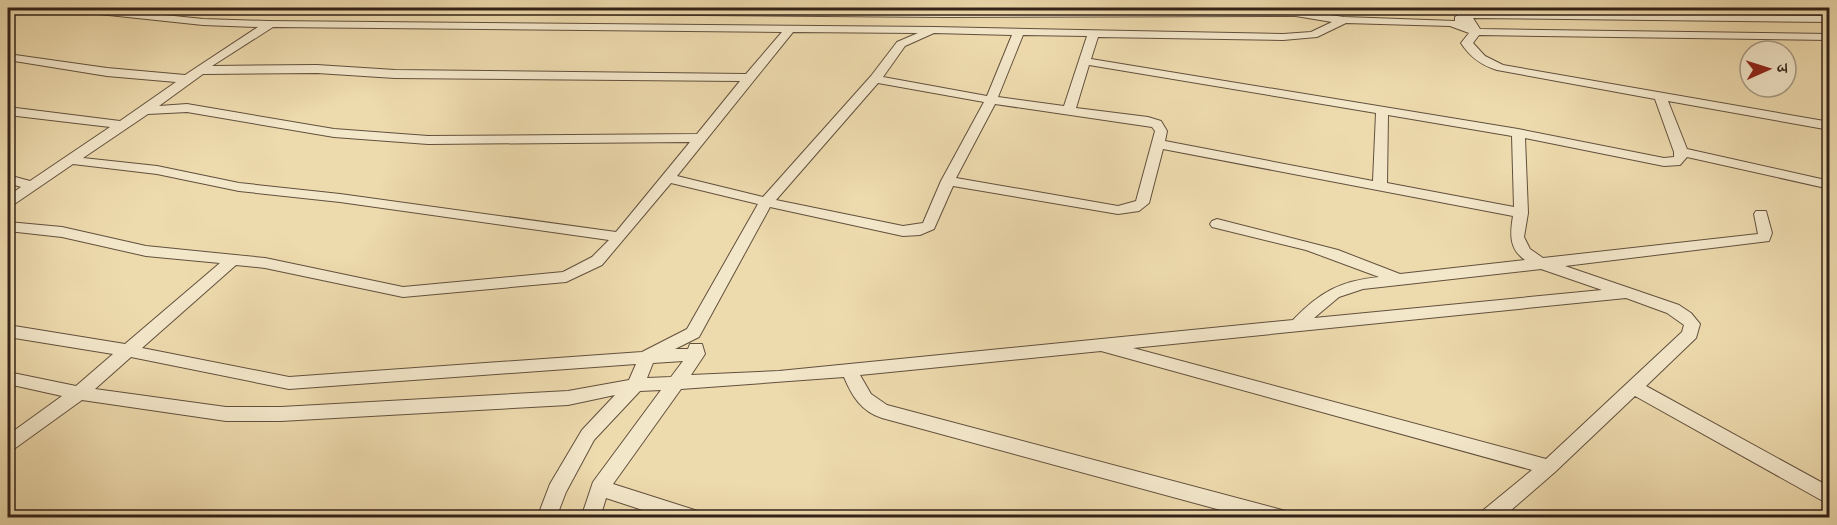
<svg xmlns="http://www.w3.org/2000/svg" width="1837" height="525" viewBox="0 0 1837 525" font-family="'IM FELL English','Noto Serif Devanagari',serif">
<style>
.lines{fill:none;stroke-linecap:round;stroke-linejoin:round}
.street-casing{stroke:#62503d;stroke-width:2}
.street{fill:#f3e7ca;fill-rule:evenodd}
</style>
<rect width="100%" height="100%" fill="#eddaad"/>
<filter id="stains"><feTurbulence type="fractalNoise" baseFrequency=".00333" numOctaves="4"/><feColorMatrix values="0 0 0 0 .2 0 0 0 0 .09 0 0 0 0 .02 0 0 0 .5 -.17"/></filter>
<radialGradient id="worn" r=".72"><stop offset=".6" stop-color="#630" stop-opacity="0"/><stop offset="1" stop-color="#630" stop-opacity=".3"/></radialGradient>
<g class="lines">
<defs>
<path id="street" d="M66 8H97L203 19 268 21 935 27 1283 34 1311 32 1332 22 1296 16 945 17 210 11 205 8 1296 10 1344 17 1455 21V17L1461 13 1462 8H1472V12L1830 16V22L1473 18 1480 29 1830 34V40L1479 35 1473 43 1485 56 1503 65 1830 122V130L1668 101 1687 149 1830 181V189L1687 157 1680 165 1664 166 1525 138 1528 213 1524 237 1530 249 1543 258 1758 234 1754 214 1756 211H1766L1772 233 1769 241 1565 266 1679 305 1691 313 1700 324 1696 338 1646 386 1830 487V505L1635 396 1555 472 1502 518H1479L1481 512 1532 470 1101 351 860 375 871 394 887 405 1282 510 1289 512 1291 518H1250L882 418C861 411 852 396 844 377L681 389 613 484 701 512 703 518H667L606 498 600 518H581L593 482 661 390 640 391 594 440 566 492 556 518H537L550 484 582 430 615 395 568 405 281 421H226L82 400 14 449 8 451V435L62 396 8 384V372L76 386 113 354 8 337V325L125 344 220 263 146 256 62 237 8 231V222L62 227 146 246 265 258 403 287 563 272 592 257 609 240 340 202 239 191 157 174 73 164 13 205 8 206V196L21 187 8 183V175L30 181 110 127 8 115V107L120 121 176 82 107 76 8 60V54L107 68 185 75 258 27 203 25 71 11ZM1346 23 1450 26 1469 33 1461 43C1470 57 1481 65 1497 70L1655 99 1674 152V157L1664 158 1518 129 1091 59 1098 37 1283 40 1317 37ZM273 27 782 32 746 74 395 70 317 65 212 66ZM793 32 918 33 897 42 871 76 763 197 677 176ZM934 33 1012 35 987 96 883 77 905 46ZM1023 35 1087 36 1064 106 998 97ZM1089 65 1376 113 1373 181 1165 141 1167 131 1161 121 1148 117 1076 108ZM317 73 395 78 740 81 697 134 428 136 334 129 187 104 159 106 203 74ZM878 83 984 102 941 181 923 223 903 226 776 200ZM995 104 1152 127 1155 131 1136 201 1118 206 956 178ZM187 112 334 137 428 144 690 142 616 232 340 194 239 183 157 166 83 158 148 114ZM1388 115 1512 136 1514 207 1387 183ZM1163 149 1513 216C1510 234 1509 249 1525 260L1400 274 1338 250 1217 219 1212 221 1210 224 1212 227 1306 250 1379 277C1340 281 1320 292 1293 320L779 371 691 375 705 354 702 344H690L688 349H675L699 337 770 207 903 236 920 235 934 229 953 186 1118 214 1139 211 1149 203ZM671 183 758 204 687 329 642 352 289 377 142 348 236 265 265 268 403 297 566 282 602 265ZM1541 269 1602 290 1314 318 1339 297 1363 289ZM1626 298 1667 313 1684 325 1682 332 1546 459 1133 348ZM131 357 289 389 636 364 629 380 568 391 281 407H226L95 389ZM683 361 671 377 647 378 653 363Z"/>
</defs>
<use href="#street" class="street-casing"/>
<use href="#street" class="street"/>
</g>
<rect width="1837" height="525" fill="none" stroke="#eddaad" stroke-width="30"/>
<rect x="9" y="9" width="1819" height="507" fill="none" stroke="#332218" stroke-width="3"/>
<rect x="15" y="15" width="1807" height="495" fill="none" stroke="#332218" stroke-width="1.5"/>
<g transform="translate(1768 69) rotate(87)"><circle r="28" fill="#f3e7ca" stroke="#a69883" stroke-width="1.5"/>
<path d="M0-4.5L10 22L0 15L-10 22Z" fill="#8f2418"/>
<text y="-9" font-size="16" font-weight="bold" text-anchor="middle" fill="#332218">उ</text>
</g>
<rect width="100%" height="100%" filter="url(#stains)"/>
<rect width="100%" height="100%" fill="url(#worn)"/>
</svg>
